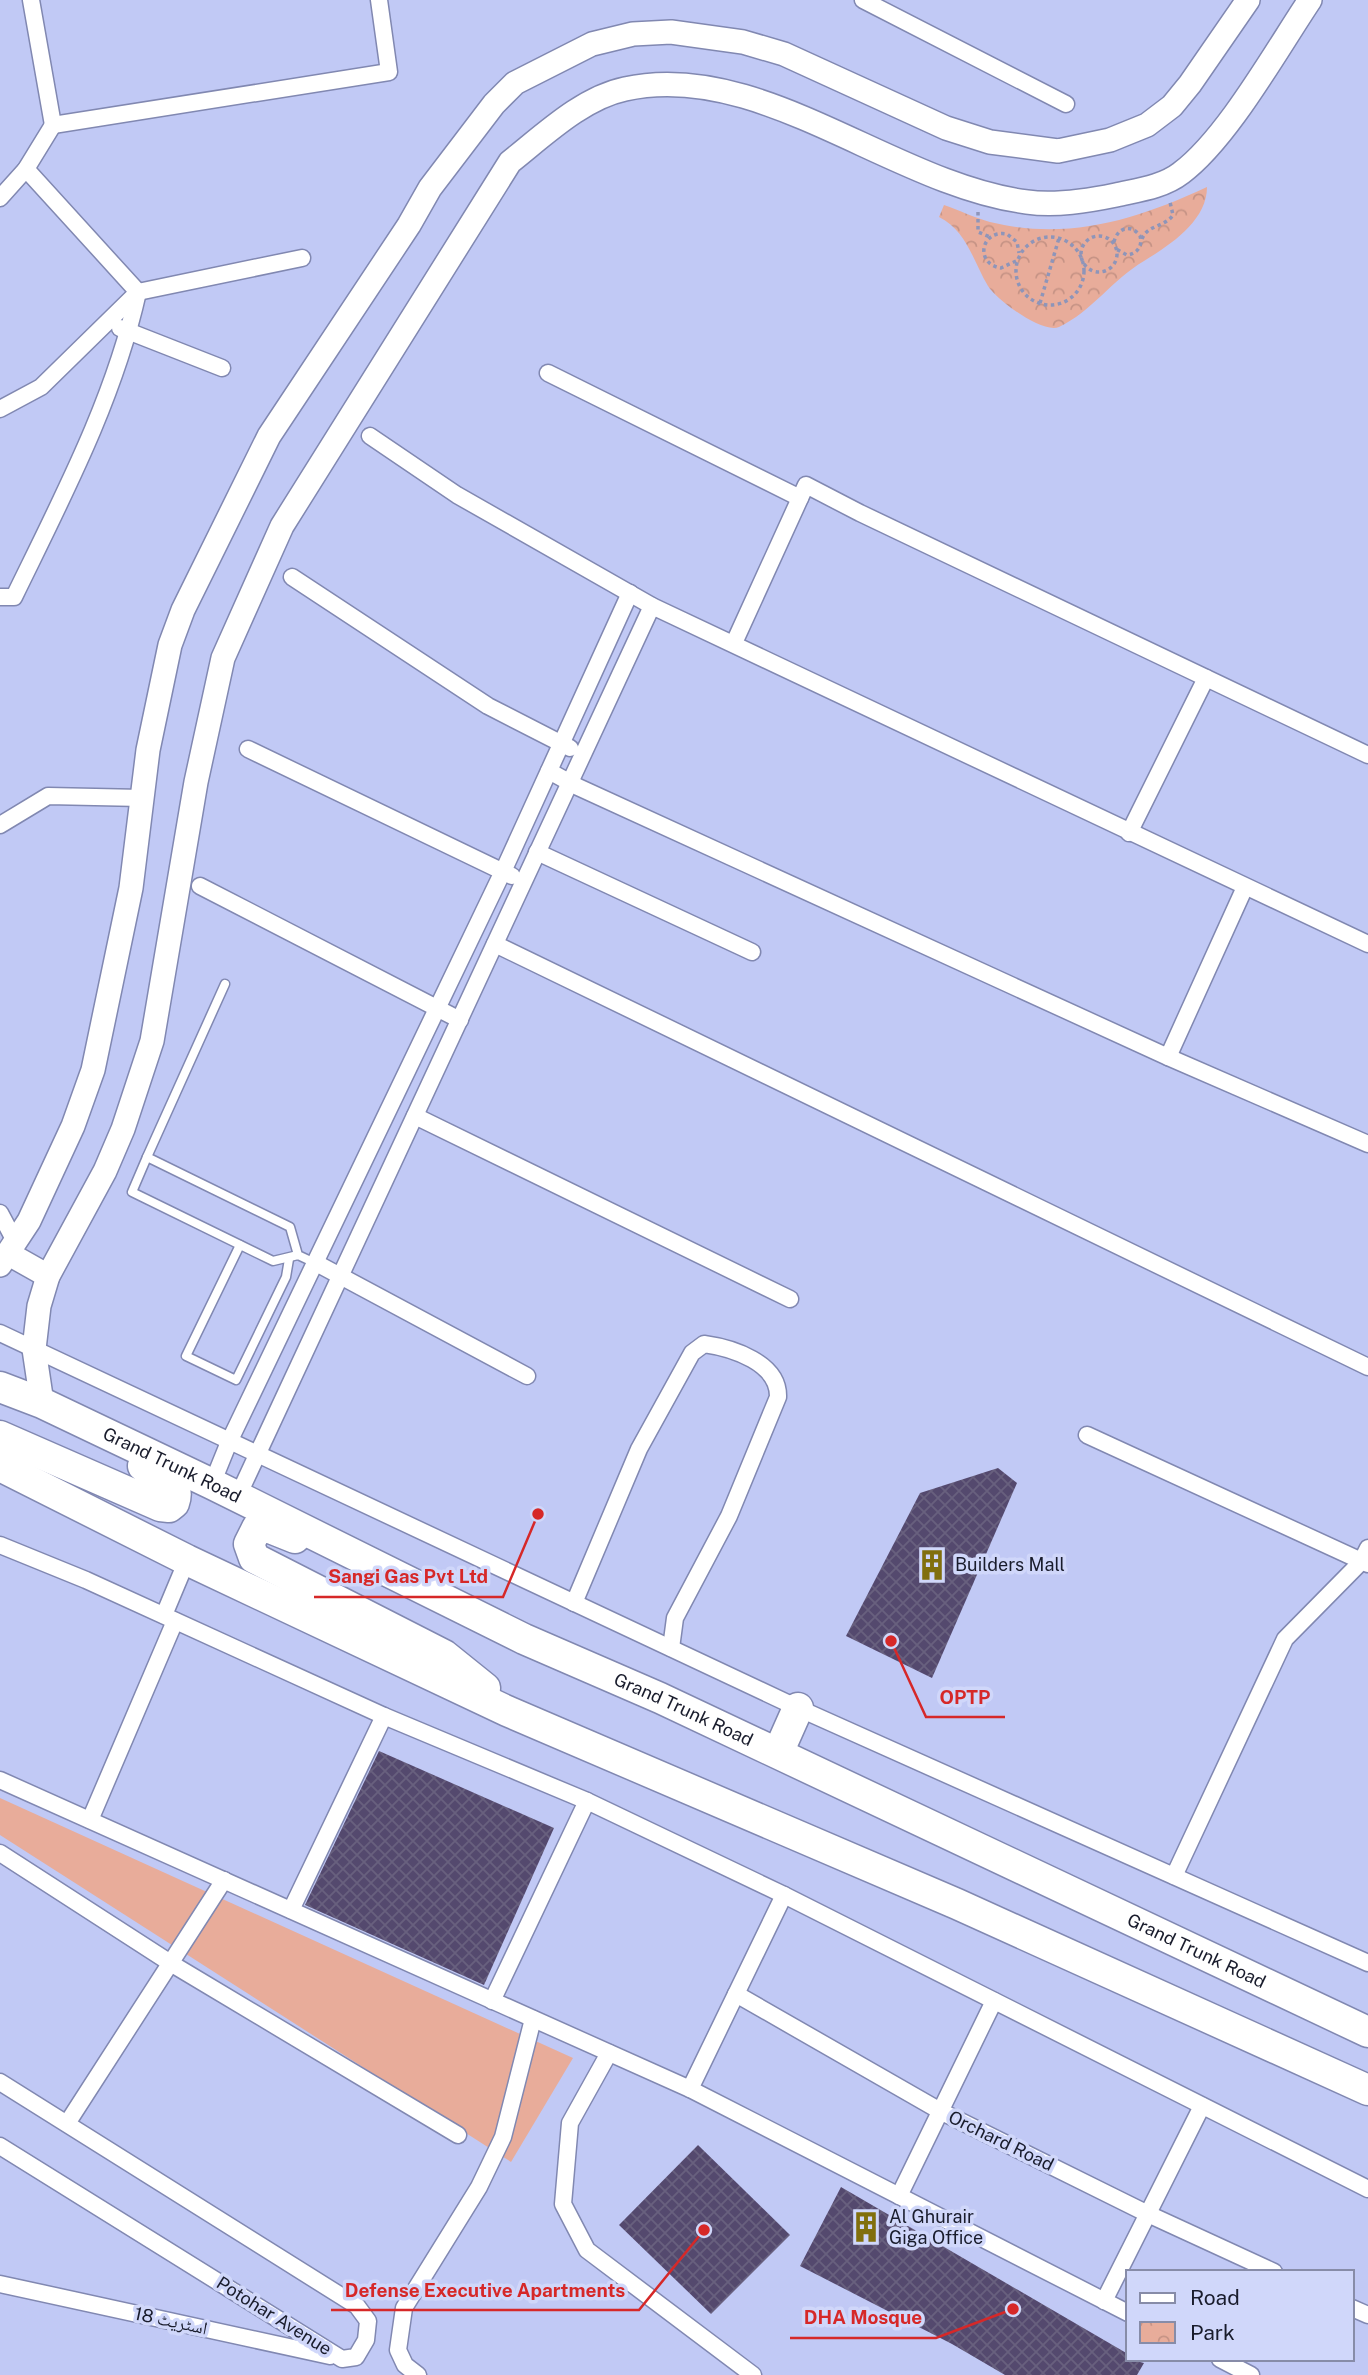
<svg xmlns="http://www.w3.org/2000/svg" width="1368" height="2375" viewBox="0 0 1368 2375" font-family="'Public Sans','Noto Naskh Arabic',sans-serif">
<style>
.green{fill:#e8ac9a}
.park{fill:url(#park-crowns)}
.building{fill:url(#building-cross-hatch)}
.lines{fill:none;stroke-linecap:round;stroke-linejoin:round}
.lane-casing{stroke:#8188b1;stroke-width:11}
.street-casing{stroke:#8188b1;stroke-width:19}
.secondary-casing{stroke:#8188b1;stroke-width:26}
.highway-casing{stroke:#8188b1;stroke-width:33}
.path{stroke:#8e95b9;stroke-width:3.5;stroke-dasharray:3.5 3.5;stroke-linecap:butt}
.lane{stroke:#fff;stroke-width:8}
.street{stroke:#fff;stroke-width:16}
.secondary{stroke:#fff;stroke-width:23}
.highway{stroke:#fff;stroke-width:30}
.labels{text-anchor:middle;stroke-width:7;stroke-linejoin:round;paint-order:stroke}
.street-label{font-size:18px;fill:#191c2c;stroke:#d0d7fa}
.poi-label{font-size:18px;fill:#191c2c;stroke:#d0d7fa;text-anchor:start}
.leader{fill:none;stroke:#d62828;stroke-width:2.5}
.callout-dot{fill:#d62828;stroke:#d0d7fa;stroke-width:2.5}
.callout-label{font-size:19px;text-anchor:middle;font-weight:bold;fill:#d62828;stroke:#d0d7fa;stroke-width:7;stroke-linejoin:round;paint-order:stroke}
</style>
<defs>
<pattern id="park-crowns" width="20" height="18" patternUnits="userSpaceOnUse" patternTransform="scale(1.75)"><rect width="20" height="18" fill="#e8ac9a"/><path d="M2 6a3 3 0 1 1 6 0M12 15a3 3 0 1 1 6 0" fill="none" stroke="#c69385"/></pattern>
<pattern id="building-cross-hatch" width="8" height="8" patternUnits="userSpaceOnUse" patternTransform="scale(1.75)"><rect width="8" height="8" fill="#54496e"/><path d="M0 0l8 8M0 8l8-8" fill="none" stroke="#68607e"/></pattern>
</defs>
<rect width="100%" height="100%" fill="#c1c9f5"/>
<polygon class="green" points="0,1798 573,2058 511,2162 0,1835"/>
<path class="park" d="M1207 187C1207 221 1170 245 1144 261 1113 279 1091 312 1059 327 1042 334 997 300 988 286 973 261 967 231 939 217L944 205C959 210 975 218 990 222 1068 241 1136 220 1207 187Z"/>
<g class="building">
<polygon points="998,1468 1017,1483 932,1678 846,1636 920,1493"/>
<polygon points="379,1751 554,1828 484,1985 305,1905"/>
<polygon points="698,2145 790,2235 711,2314 619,2225"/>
<polygon points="841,2187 1128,2354 1128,2359 1144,2363 1137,2375 1005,2375 952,2344 800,2266"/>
</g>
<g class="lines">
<defs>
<g id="lane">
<polyline points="147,1157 225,984"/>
<polyline points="240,1245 186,1356 236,1380 286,1277 289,1259"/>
<polyline points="298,1255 273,1261 132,1192 147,1157 290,1227 298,1255 315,1263"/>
</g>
<g id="street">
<polyline points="31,0 53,125"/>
<polyline points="863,0 1066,104"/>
<polyline points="53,125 389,72 379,0"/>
<polyline points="26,169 138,292"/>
<polyline points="0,198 26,169 53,125"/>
<polyline points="120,328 222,368"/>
<polyline points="548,373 800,498"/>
<polyline points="0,409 41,387 138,292 302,258"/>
<polyline points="370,436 457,495 652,606 1368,944"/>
<polyline points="292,577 488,706 570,748"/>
<path d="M0 597H14C62 498 114 400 138 292"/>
<polyline points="734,643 806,485 860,513 1368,755"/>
<polyline points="248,749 512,876"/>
<polyline points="549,771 578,787 1168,1057 1368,1144"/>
<polyline points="0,825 48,796 142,798"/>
<polyline points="1129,833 1206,678"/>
<polyline points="537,852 752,952"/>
<polyline points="200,886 460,1020"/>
<polyline points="495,944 1368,1367"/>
<polyline points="1168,1057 1245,887"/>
<polyline points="415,1116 790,1299"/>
<polyline points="0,1213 16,1243"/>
<polyline points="316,1263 527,1376"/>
<polyline points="0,1333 798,1708 1368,1963"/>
<polyline points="1087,1435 1368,1564"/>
<polyline points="212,1484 229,1442 506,865 630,593"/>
<polyline points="238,1496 652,606"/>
<polyline points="0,1545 86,1580 384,1716 587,1801 784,1895 1368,2189"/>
<path d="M574 1603 639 1449 692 1353 704 1344C733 1348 779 1363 778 1397L729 1516 675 1618 671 1648"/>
<polyline points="164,1615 187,1560"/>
<polyline points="0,1780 690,2089 1128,2313"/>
<polyline points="90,1820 175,1621"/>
<polyline points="0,1853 172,1964 458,2135"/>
<polyline points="1174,1876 1285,1639 1361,1562 1368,1548"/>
<polyline points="291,1910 384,1716"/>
<polyline points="736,1994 942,2112 1148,2214 1274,2272"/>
<polyline points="492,2001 587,1801"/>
<polyline points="609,2053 570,2123 563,2204 587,2250 753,2375"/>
<polyline points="0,2082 357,2306 368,2321 366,2340 356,2357 342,2359 0,2146"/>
<polyline points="690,2089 784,1895"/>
<polyline points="68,2122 224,1880"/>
<polyline points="899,2196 994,2001"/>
<polyline points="0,2284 330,2356"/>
<polyline points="1104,2301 1202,2106"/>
<polyline points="1352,2308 1368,2315"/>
<polyline points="1220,2359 1251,2375"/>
<polyline points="418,2375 405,2365 398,2350 404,2308 479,2187 503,2137 533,2019"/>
</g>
<g id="secondary">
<polyline points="9,1254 48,1276"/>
<polyline points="0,1265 29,1221 73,1126 93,1070 131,888 148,750 170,645 183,610 269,436 409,225 430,188 494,104 515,83 592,44 633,34 671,32 743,42 784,54 946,128 990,142 1058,151 1110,140 1147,125 1172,106 1190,84 1248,0"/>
<path d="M42 1403 34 1349 39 1306 48 1276 105 1171 123 1129 152 1041 196 782 223 658 282 526 510 162C543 136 582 98 625 89 760 59 893 185 1027 202 1056 206 1087 201 1116 195 1138 190 1163 187 1181 173 1227 139 1277 49 1310 0"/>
</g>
<g id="highway">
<path id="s1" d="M0 1387 42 1403 212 1484 524 1639 660 1698 1368 2032"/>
<path d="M0 1436 160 1506 169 1507 174 1503C182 1481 159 1474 143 1466"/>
<polyline points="0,1466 187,1560 507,1711 957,1904 1368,2090"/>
<polyline points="295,1538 270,1528 257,1528 249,1544 254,1558 444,1655 485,1688"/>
<polyline points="778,1753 798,1708"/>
</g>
</defs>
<use href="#lane" class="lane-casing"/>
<use href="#street" class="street-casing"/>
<use href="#secondary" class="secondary-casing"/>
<use href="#highway" class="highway-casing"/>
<g class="path">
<polyline points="978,212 978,232 990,237"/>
<circle cx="1099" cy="254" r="18"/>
<circle cx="1050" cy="271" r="34"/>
<path d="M1142 239C1147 225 1165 227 1173 215L1170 202"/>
<path d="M1114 242C1117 228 1131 223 1140 236 1143 246 1137 254 1127 255L1116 249"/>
<path d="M1016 261 1001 268C974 264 981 229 1007 234L1017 242 1019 253"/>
<polyline points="1040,303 1059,238"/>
</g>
<use href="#lane" class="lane"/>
<use href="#street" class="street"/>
<use href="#secondary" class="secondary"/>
<use href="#highway" class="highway"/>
</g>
<defs>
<symbol id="building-bare" viewBox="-9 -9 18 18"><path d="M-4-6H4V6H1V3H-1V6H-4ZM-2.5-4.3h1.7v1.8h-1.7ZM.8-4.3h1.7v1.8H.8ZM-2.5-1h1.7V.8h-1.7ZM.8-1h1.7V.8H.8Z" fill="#816f0d" stroke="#d0d7fa" stroke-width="2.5" paint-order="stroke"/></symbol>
</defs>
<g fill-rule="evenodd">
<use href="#building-bare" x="910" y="1543" width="44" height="44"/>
<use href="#building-bare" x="844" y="2205" width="44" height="44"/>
</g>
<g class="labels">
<g class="street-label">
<text dy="6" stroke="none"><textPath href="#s1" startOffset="189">Grand Trunk Road</textPath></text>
<text dy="6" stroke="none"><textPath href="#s1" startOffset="756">Grand Trunk Road</textPath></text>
<text dy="6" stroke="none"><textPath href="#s1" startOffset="1323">Grand Trunk Road</textPath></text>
<text transform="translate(1001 2141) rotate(26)" y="6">Orchard Road</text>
<text transform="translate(274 2316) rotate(32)" y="6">Potohar Avenue</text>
<text transform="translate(171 2321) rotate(12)" y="6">اسٹریٹ 18</text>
</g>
<g class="poi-label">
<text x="955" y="1571">Builders Mall</text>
<text x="889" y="2223">Al Ghurair<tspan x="889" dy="21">Giga Office</tspan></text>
</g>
</g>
<path class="leader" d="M538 1514L503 1597H314M891 1641L926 1717H1005M704 2230L639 2310H331M1013 2309L936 2338H790"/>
<g class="callout-dot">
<circle cx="538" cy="1514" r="7"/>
<circle cx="891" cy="1641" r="7"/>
<circle cx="704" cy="2230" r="7"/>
<circle cx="1013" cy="2309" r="7"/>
</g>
<g class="callout-label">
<text x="408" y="1583">Sangi Gas Pvt Ltd</text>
<text x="965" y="1704">OPTP</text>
<text x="485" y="2297">Defense Executive Apartments</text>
<text x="863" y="2324">DHA Mosque</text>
</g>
<rect x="1126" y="2270" width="228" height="91" fill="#d0d7fa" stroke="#878ca8" stroke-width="2"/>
<rect x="1140" y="2293" width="35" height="10" fill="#ffffff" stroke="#878ca8" stroke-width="2"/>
<text x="1190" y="2305" font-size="21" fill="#191c2c">Road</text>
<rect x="1140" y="2322" width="35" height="21" fill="url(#park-crowns)" stroke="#878ca8" stroke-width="2"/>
<text x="1190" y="2340" font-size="21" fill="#191c2c">Park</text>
</svg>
